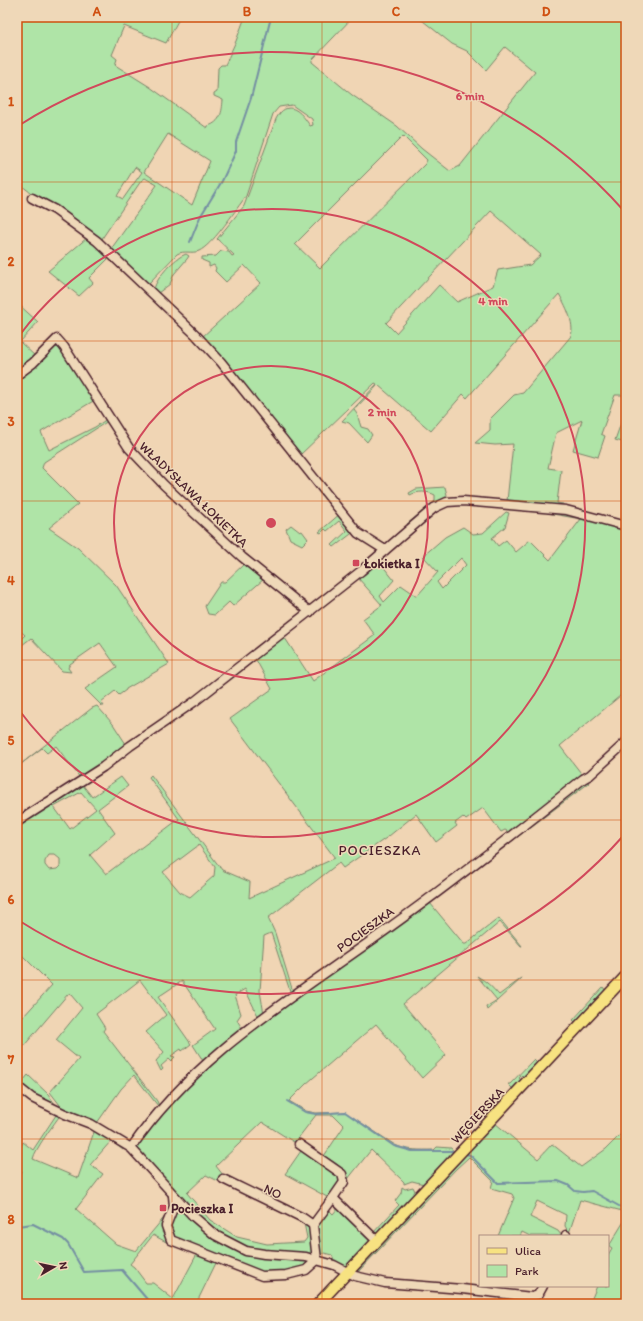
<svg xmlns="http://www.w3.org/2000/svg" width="643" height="1321" viewBox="0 0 643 1321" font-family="Itim,sans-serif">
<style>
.green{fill:#afe4a7;stroke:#7c8269;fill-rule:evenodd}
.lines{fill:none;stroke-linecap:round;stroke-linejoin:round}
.stream{stroke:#748fa2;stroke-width:2}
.minor-casing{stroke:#4a1f2b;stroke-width:11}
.major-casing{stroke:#4a1f2b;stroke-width:13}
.minor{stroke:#efd8b8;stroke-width:8}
.major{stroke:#f7e281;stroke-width:10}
.grid{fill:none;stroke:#d05011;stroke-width:1;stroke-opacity:0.55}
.ring{fill:none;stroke:#d1495b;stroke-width:2}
.poi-dot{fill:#d1495b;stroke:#efd8b8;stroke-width:1.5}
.labels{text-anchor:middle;stroke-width:3;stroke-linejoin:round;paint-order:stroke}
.street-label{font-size:13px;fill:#4a1f2b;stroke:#efd8b8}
.poi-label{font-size:13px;font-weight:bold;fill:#4a1f2b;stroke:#efd8b8;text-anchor:start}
.neighbourhood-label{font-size:14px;letter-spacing:1px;fill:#4a1f2b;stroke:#efd8b8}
.centre{fill:#d1495b;stroke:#efd8b8;stroke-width:2}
.ring-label{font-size:12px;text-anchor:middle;font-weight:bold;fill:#d1495b;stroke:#efd8b8;stroke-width:3;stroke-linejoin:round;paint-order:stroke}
.neatline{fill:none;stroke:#d05011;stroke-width:1.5}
.grid-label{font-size:13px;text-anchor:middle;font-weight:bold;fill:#d05011}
</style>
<rect width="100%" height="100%" fill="#f0d5b4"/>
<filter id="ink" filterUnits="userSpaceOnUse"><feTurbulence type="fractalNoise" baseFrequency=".025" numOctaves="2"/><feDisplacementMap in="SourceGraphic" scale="8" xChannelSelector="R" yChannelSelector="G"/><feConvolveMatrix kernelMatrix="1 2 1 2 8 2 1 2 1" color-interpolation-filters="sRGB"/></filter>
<g filter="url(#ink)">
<g class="green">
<path d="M17 17H180L166 43 124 26 112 55 117 59 115 65 150 87 207 128 208 126C221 122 222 112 223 100L214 96V94L217 92 218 68 221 65H225L236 41 245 17H353L312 60V62L352 95 397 126 422 149 450 171 460 166 535 72 505 47 486 70 467 51 452 44 418 17H626V395H615L601 434 605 436 598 457 573 450 582 420 556 433 548 468 561 470 557 503 563 504V506L507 501 513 444 495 445 475 443 490 430V419L514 395 523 393 571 336C575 323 565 304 559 294L467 398 463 394 431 431 378 385 354 410 357 414 361 427 368 429 372 435 367 442 349 423 342 421 377 384 375 383 299 456 202 337 261 283 244 265 226 282 215 271 216 268 214 265 209 267V263L202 260V257L216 256 221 251 229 252 232 256 234 255 217 239 244 206 276 119C287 98 301 111 310 126L313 125 312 119 292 105 279 107 273 114 246 196 241 203C232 215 212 245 199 251 192 254 184 250 177 254L148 284 17 182ZM168 134 210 161 192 205 144 172ZM403 136 427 160 425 164 320 268 295 244ZM135 167 142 172 123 199 117 196ZM145 178 157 185 111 249 102 240 103 237 141 181ZM491 211 541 255 530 265 498 270 493 286 457 302 439 285 396 333 386 323Z"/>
<polygon points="88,237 111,256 89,278 93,283 79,296 48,271"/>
<path d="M186 254 189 256 187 259 174 274 170 284 158 293 154 289C157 277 174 258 186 254Z"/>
<polygon points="17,303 38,322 20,342 36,357 17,373"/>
<polygon points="53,347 60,348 95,400 41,432 49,450 95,427 107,419 108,421 44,462 42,468 78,504 49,528 78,548 116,585 169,664 126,689 126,690 119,695 115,691 101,702 104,706 102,706 85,689 117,667 100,643 70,664 68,668 71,672 62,671 31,638 17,649 17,643 25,635 17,628 17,377"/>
<polygon points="626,409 626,443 615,440"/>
<path d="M445 487 447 495 445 499 409 525 407 524 435 501V495C428 491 417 491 410 495L409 493 416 489Z"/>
<path d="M549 511H560L626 527V691L560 746 584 777 509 832 505 830 501 832 483 808 466 820 463 817 455 823 457 826 436 842 416 814 389 836 343 868 339 863 268 918 275 933 293 992 289 995 290 991 271 933 264 936 260 991 264 1014 259 1018 245 989 235 995 241 1014 237 1020 243 1030 203 1064 202 1059 193 1045 215 1029 182 981 158 997 191 1044 182 1051 181 1049 171 1056 175 1057 171 1061 169 1059 161 1066 163 1069 161 1071 156 1061 164 1052 146 1032 166 1015 140 980 96 1014 105 1028 103 1031 157 1101 159 1106 132 1143 129 1144 122 1138 130 1142 158 1106 134 1075 121 1089 97 1123 63 1109 50 1092 79 1059 56 1040 82 1008 71 995 68 994 17 1054V1026L21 1021 18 1019 23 1017 52 985 22 955 17 961V823L82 784 92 797 121 777 128 786 98 809 115 833 90 855 106 874 179 819 149 777 151 775 222 870 250 882 249 898 335 858 230 719 272 689 255 658 283 635 313 681 375 635 363 619 382 605 358 578 378 560 394 580 380 596 384 602 401 585 417 596 438 572 423 556 445 537 463 527 473 534 483 533 506 512 509 513 505 527 492 538 498 546 506 540 516 552 530 540 550 560 581 519 547 513ZM461 558 466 565 442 589 437 582ZM81 792 96 809 70 829 54 807ZM199 845 215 867 214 876 190 897 180 892 163 872ZM49 855H55L60 859V866L57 869 49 870 45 865V861Z"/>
<polygon points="341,513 355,531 334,547 332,545 347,531 339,521 327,531 325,529 321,533 319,532"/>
<polygon points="291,525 300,532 302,531 308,539 302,545 290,539 286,529"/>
<polygon points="244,564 264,579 233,606 229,602 215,615 208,614 205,606 221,582 225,582"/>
<polygon points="97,706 113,724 126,744 81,779 56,746 47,753 42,748 21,764 92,708"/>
<path d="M586 780 589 783 430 903 464 944H466L499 918 522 946H521L500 922 403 1004 446 1055 422 1078 376 1024 306 1084 289 1101 306 1111 316 1113 345 1112 395 1145C408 1151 420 1150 434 1150L437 1147 451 1148 455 1153 424 1184 412 1181 404 1184V1182L371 1150 348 1179C344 1167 334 1162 324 1156L344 1126 333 1115H316L299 1137 297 1144 262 1122 216 1166 223 1175 260 1193 222 1183 206 1175 187 1193 210 1220 237 1237 267 1244 304 1242 307 1238 304 1223 309 1226 310 1231 315 1264 289 1272H260L177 1240 172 1235 170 1223 178 1202 154 1167 137 1150 136 1145 191 1080 277 1010 306 992Z"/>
<path d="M477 976C486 981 492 987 499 995L522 978 487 1010 486 1007 497 1000Z"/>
<polygon points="603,987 606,991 576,1023 573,1020"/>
<polygon points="534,1059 539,1064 524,1077 522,1075 519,1078 522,1081 514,1090 508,1084 510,1084"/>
<polygon points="28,1075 48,1094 57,1107 19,1086"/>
<path d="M58 1112 61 1114C54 1124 35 1149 33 1159L78 1178 95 1129 125 1147 123 1150 111 1141 90 1165 103 1174 76 1209 116 1244 136 1251 167 1214 162 1232 170 1244 153 1235 130 1264 134 1267 146 1283H153L173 1299 197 1254 217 1261 196 1304H17V1183L22 1171 17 1168V1151H19L23 1142 33 1150Z"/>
<polygon points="495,1123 538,1159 552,1144 581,1167 606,1149 626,1129 626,1212 580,1200 569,1233 565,1226 566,1215 537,1201 530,1217 558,1231 561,1235 565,1234 565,1236 530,1236 522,1232 520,1236 498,1236 514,1198 512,1194 491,1188 493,1181 469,1157 456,1169 356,1274 354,1273"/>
<polygon points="303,1148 338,1171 341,1181 315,1217 327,1197 285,1174"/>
<polygon points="402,1187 405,1189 413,1187 416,1193 376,1237 372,1234 399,1205 395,1201 401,1193"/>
<polygon points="339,1207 372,1240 347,1268 337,1267 332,1255 324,1253 320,1256 315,1230 327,1208 333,1214"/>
<polygon points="626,1218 626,1293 617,1304 600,1304 592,1298 597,1286 608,1286 608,1255 612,1248 609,1246"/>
</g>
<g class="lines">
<g class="stream">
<polyline points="190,242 200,217 222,181 236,151 236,142 251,98 271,17"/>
<polyline points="287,1101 305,1112 316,1114 345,1112 394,1146 412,1151 453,1151"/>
<polyline points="466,1154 470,1155 498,1183 558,1181 568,1185 575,1191 583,1192 592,1191 626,1210"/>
<polyline points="17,1226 33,1224 63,1239 68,1244 84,1272 122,1270 151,1304"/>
</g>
<defs>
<g id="minor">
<polyline points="32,198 55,210 97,241 195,334 221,362 358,533 385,550"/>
<polyline points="17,375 33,363 57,339 64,347 129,448 164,485 242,557 310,612"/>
<polyline points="17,822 103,767 130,746 194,702 361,571 434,508 447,502 463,501 566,510 626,526"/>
<polyline points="17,1086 32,1098 65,1114 91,1124 131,1148 193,1216 215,1235 246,1251 264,1254 306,1257 334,1265 355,1276 385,1283 462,1289 532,1297 538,1295 543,1286"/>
<polyline points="299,1144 342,1174 344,1182 333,1198"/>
<path d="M131 1148C192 1059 285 1002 372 940 444 889 514 834 583 779L590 775 626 742"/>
<polyline points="223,1179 303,1218 313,1225"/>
<polyline points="173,1196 174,1206 166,1226 171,1240 262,1276 286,1275 306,1270 317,1260"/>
<polyline points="566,1235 566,1236"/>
<polyline points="317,1260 313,1225 333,1198 377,1241"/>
</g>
<polyline id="major" points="318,1304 626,976"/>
</defs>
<use href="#minor" class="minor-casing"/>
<use href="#major" class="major-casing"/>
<use href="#minor" class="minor"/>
<use href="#major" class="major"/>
</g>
</g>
<path class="grid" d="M172 17V1304M322 17V1304M471 17V1304M17 182H626M17 341H626M17 501H626M17 660H626M17 820H626M17 980H626M17 1139H626"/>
<g class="ring">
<circle cx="271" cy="523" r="157"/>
<path d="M19 336A314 314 0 1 1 19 710"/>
<path d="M624 835A471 471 0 0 1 18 920M18 126A471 471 0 0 1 624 211"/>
</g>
<g class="poi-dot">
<rect x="352" y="559" width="8" height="8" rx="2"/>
<rect x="159" y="1204" width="8" height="8" rx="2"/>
</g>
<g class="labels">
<g class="street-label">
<text transform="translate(194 494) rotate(44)" y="5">WŁADYSŁAWA ŁOKIETKA</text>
<text transform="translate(365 929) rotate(-36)" y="5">POCIESZKA</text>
<text transform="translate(477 1115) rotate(-47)" y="5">WĘGIERSKA</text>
<text transform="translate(273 1191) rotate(26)" y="5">NO</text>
</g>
<g class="poi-label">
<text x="364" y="568">Łokietka I</text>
<text x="171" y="1213">Pocieszka I</text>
</g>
<g class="neighbourhood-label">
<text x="380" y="855">POCIESZKA</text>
</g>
</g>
<circle cx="271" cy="523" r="6" class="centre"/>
<g class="ring-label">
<text x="470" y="100">6 min</text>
<text x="493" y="305">4 min</text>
<text x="382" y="416">2 min</text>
</g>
<rect width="643" height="1321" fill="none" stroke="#efd8b8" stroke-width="44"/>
<rect x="479" y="1235" width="130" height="52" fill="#efd8b8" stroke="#ad8e80"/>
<rect x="487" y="1248" width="20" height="6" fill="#f7e281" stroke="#ad8e80"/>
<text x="515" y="1255" font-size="12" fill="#4a1f2b">Ulica</text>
<rect x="487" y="1265" width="20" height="12" fill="#afe4a7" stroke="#ad8e80"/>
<text x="515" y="1275" font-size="12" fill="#4a1f2b">Park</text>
<g transform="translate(54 1267) rotate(81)" stroke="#efd8b8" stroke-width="3" paint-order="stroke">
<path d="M0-3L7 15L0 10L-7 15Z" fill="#4a1f2b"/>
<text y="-6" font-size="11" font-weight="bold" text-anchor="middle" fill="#4a1f2b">N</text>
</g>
<rect x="22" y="22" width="599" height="1277" class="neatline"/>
<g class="grid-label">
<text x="97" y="16">A</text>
<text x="247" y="16">B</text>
<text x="396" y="16">C</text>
<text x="546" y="16">D</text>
<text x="11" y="106">1</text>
<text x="11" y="266">2</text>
<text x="11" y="426">3</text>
<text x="11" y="585">4</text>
<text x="11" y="745">5</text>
<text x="11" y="904">6</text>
<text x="11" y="1064">7</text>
<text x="11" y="1224">8</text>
</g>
</svg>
